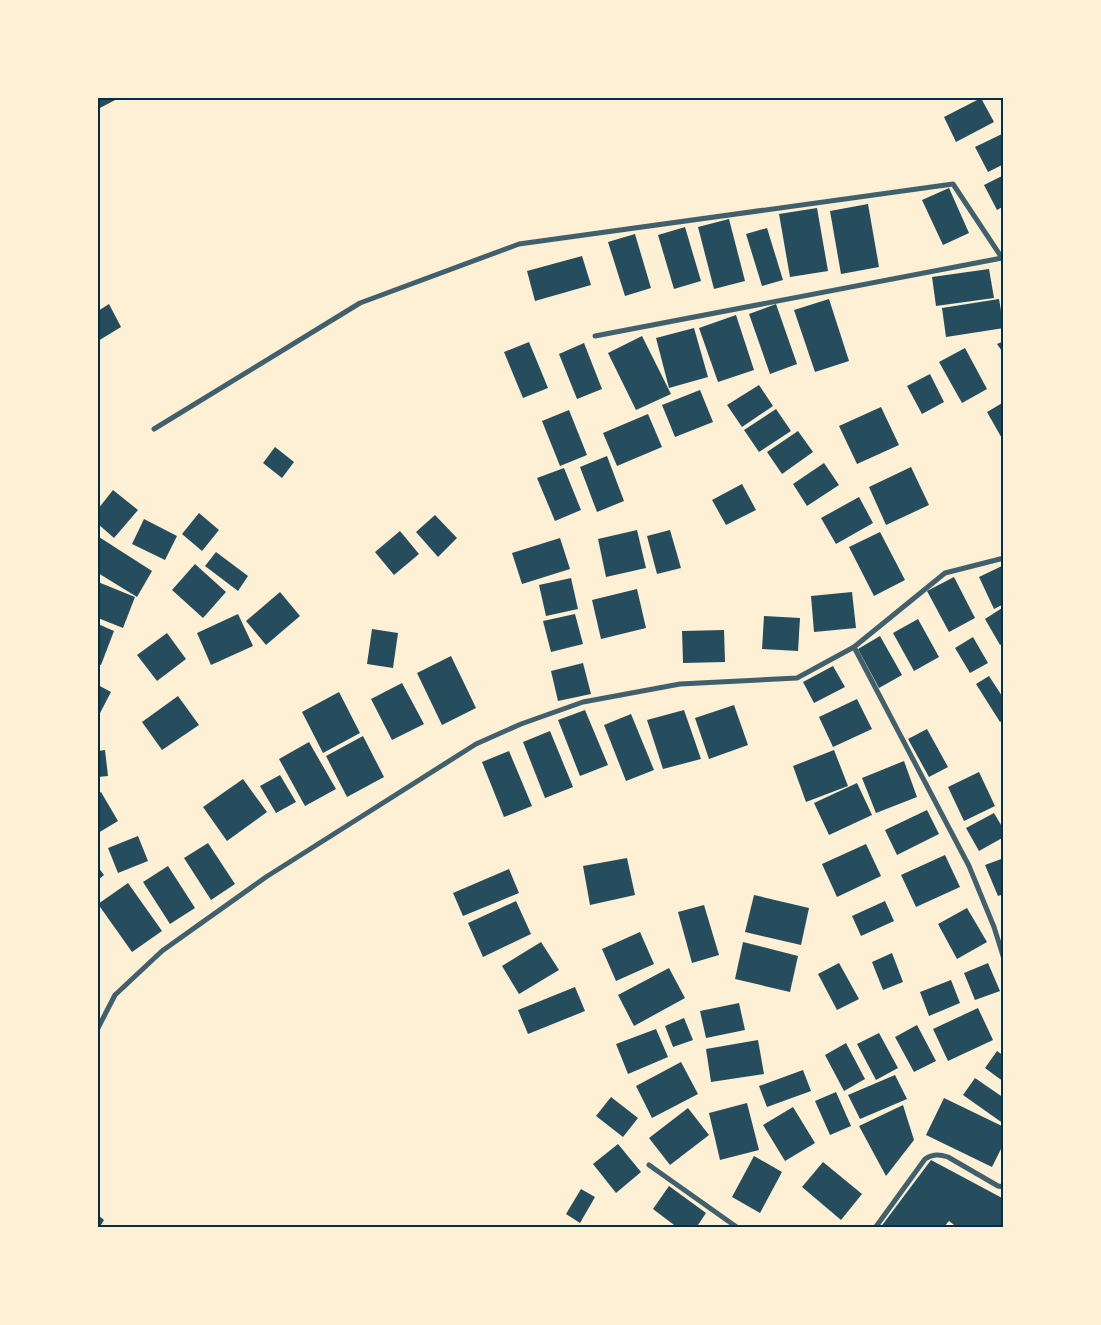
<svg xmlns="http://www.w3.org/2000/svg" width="1101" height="1325" viewBox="0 0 1101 1325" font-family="Signika,sans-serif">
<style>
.building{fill:#264d5e}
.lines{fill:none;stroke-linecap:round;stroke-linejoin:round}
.minor{stroke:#3f606c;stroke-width:5}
.neatline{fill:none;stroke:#003049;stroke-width:2}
</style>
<rect width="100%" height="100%" fill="#fdf0d5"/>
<g class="building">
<polygon points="98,98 119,98 98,109"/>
<polygon points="981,98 994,122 956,142 944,117"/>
<polygon points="1004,133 1004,164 988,172 975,147"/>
<polygon points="1004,175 1004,206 997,210 984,185"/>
<polygon points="949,188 969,233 943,245 922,200"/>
<polygon points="868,204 879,267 841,274 830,211"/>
<polygon points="817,208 828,271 790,277 779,214"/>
<polygon points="729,219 745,281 714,289 698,227"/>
<polygon points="685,227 701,281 674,289 658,235"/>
<polygon points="767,228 783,280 762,286 746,234"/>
<polygon points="635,234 651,288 625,296 608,242"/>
<polygon points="582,256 591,285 535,301 527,271"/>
<polygon points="989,269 994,298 936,306 932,277"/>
<polygon points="829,299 849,361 815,372 794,310"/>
<polygon points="999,299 1004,328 946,337 942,308"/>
<polygon points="109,304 121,327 98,341 98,311"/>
<polygon points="776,304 797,364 770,374 749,314"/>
<polygon points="736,315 754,370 718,382 699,328"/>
<polygon points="694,328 708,377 669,388 656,338"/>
<polygon points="642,336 671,394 636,410 608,353"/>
<polygon points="1004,341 1004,354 997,344"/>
<polygon points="529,342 548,388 523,398 504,352"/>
<polygon points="584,343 602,389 577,399 559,354"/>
<polygon points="965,348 987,389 962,403 939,362"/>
<polygon points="930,374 944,402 922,414 907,386"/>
<polygon points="759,385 773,406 742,427 727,405"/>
<polygon points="700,390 713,422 675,437 662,405"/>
<polygon points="1004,402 1004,442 987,412"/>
<polygon points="881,407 899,445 857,464 839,426"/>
<polygon points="776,409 791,431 759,452 744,430"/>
<polygon points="569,410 587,455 560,466 542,421"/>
<polygon points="648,414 662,447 617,466 603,433"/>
<polygon points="798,431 813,452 782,474 767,452"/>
<polygon points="275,447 294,462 282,478 263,463"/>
<polygon points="607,456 624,501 597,512 580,467"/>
<polygon points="824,463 839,485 807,506 793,484"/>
<polygon points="911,467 929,505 886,525 869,487"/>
<polygon points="564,468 581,510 555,521 537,478"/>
<polygon points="742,484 756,510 726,525 712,500"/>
<polygon points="113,490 138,510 114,538 98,524 98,509"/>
<polygon points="859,497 873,523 836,544 821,518"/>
<polygon points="199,513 219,530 202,551 182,534"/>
<polygon points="435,515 457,538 438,557 416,532"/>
<polygon points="144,519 177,536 165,560 132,544"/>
<polygon points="637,530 646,568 606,577 598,539"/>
<polygon points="670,530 681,568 657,574 647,536"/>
<polygon points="400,531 419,554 394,575 375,552"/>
<polygon points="880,532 905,580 874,596 849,547"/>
<polygon points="99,537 152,571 137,597 98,573 98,539"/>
<polygon points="560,538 570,569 522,584 512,553"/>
<polygon points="216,552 248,576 238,591 205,566"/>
<polygon points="195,564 226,592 203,618 172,590"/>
<polygon points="1004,565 1004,604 994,609 979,577"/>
<polygon points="954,577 975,618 949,632 927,591"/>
<polygon points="571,578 578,609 546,616 539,585"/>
<polygon points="98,582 135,597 123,628 98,618"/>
<polygon points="637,589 646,628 601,639 592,600"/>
<polygon points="280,592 300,616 266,645 246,621"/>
<polygon points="852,592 856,628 814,632 811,596"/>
<polygon points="1002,608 1004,610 1004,643 1000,645 985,619"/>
<polygon points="238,614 253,646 211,665 197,633"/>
<polygon points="575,614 583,644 551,652 543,621"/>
<polygon points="764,616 800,618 798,651 762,649"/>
<polygon points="918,619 939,657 914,671 893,633"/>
<polygon points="98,624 114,631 101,665 98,664"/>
<polygon points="372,629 398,633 393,668 367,664"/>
<polygon points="724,630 725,662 683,663 682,631"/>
<polygon points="167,633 186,659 157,681 137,655"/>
<polygon points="880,636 902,675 879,688 858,649"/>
<polygon points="973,637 988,663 970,673 955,648"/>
<polygon points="451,656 476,708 442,725 417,673"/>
<polygon points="583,663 591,694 558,701 551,671"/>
<polygon points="833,666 845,687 814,703 803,682"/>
<polygon points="989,676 1004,699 1004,720 1000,722 976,684"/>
<polygon points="402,683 424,724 392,740 371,699"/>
<polygon points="98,685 111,692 98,717"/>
<polygon points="339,692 360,733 323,753 302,712"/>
<polygon points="178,696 199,725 162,750 142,722"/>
<polygon points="857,699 872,729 833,747 819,717"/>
<polygon points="734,705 748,745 709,759 695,718"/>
<polygon points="585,710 608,765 580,776 558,720"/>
<polygon points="684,710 701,759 663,769 647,720"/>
<polygon points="631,714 654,770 626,781 604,725"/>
<polygon points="927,729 948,767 929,777 908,739"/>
<polygon points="550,731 573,787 545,798 523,742"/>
<polygon points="363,736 384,777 347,797 326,756"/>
<polygon points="309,742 336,789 305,806 279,759"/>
<polygon points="105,750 108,776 98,777 98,751"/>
<polygon points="834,750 848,786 806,802 793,766"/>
<polygon points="509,751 532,806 504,817 482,762"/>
<polygon points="904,761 917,797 876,813 862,778"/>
<polygon points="979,772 995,806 964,821 948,787"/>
<polygon points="280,775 296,802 276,813 260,786"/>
<polygon points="243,779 267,812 227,841 203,807"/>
<polygon points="857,783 872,815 829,835 814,803"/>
<polygon points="101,792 118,821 98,833 98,794"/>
<polygon points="927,810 939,834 897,855 885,830"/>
<polygon points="994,813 1004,830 1004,837 979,851 966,828"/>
<polygon points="138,836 148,861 118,873 108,848"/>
<polygon points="208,843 235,884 211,900 184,858"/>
<polygon points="866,844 881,876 837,897 822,864"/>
<polygon points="945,855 960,887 916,907 901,875"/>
<polygon points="627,858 635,895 590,905 583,866"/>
<polygon points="1004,858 1004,894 998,896 985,865"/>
<polygon points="168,866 195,908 170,924 143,882"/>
<polygon points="98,867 104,875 98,880"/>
<polygon points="509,869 519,893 463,916 453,893"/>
<polygon points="128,883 162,931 132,952 98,904"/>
<polygon points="754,895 809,908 801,945 745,932"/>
<polygon points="516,901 531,934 483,957 468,923"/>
<polygon points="885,901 894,921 861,936 852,916"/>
<polygon points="704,905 719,955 692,963 678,912"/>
<polygon points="967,908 987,942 957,959 938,924"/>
<polygon points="640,932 654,964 616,981 602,949"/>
<polygon points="541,942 559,970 519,994 502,966"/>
<polygon points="743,942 798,956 790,992 735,979"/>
<polygon points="892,953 903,982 883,990 872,962"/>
<polygon points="839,963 859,999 837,1010 818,974"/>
<polygon points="988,963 1000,991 975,1000 964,973"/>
<polygon points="669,968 685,998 634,1026 618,995"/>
<polygon points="951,980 960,1003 929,1016 920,992"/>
<polygon points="575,987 585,1011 528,1034 518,1010"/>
<polygon points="739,1003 745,1030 706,1038 700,1011"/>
<polygon points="978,1008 993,1040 948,1061 933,1029"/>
<polygon points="684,1018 693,1040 673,1047 665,1026"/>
<polygon points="917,1025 936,1061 914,1072 895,1037"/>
<polygon points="656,1029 668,1057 628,1074 616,1044"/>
<polygon points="879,1033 898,1068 876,1080 857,1044"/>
<polygon points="758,1040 764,1074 711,1082 706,1049"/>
<polygon points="846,1043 865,1079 844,1091 825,1055"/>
<polygon points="997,1051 1004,1056 1004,1082 985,1068"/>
<polygon points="681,1062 698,1094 652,1118 636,1086"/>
<polygon points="803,1070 811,1091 767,1107 759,1086"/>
<polygon points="895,1075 907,1099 860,1119 848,1095"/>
<polygon points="975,1078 1004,1098 1004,1124 963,1095"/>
<polygon points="836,1092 851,1126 830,1135 815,1101"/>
<polygon points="611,1097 638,1118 623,1137 596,1116"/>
<polygon points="944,1098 1004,1127 1004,1143 992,1167 926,1135"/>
<polygon points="747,1103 759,1150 720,1160 709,1113"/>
<polygon points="903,1105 914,1140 886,1176 859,1126"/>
<polygon points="793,1107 815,1143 785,1161 763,1125"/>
<polygon points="688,1108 709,1135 670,1165 649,1138"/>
<polygon points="618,1144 641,1172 616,1193 593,1164"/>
<polygon points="754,1156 782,1172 760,1213 732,1197"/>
<polygon points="931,1160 1004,1199 1004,1228 958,1228 949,1221 943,1228 880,1228"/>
<polygon points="823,1162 862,1194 841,1220 802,1187"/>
<polygon points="669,1186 706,1213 696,1228 678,1228 653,1209"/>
<polygon points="581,1189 595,1197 580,1223 566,1214"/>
<polygon points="98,1215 104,1220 99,1228 98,1228"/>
</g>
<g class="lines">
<g class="minor">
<polyline points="595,336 1002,258"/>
<polyline points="154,429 360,303 519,244 953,184 1004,261"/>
<polyline points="854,647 969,866 994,927 1004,959"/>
<polyline points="98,1028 115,995 162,951 266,877 476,744 521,724 583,702 680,684 797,678 854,647 945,573 1004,558"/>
<polyline points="649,1165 738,1228"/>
<path d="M875 1228 925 1159C933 1154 939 1154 948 1157L998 1186 1004 1187"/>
</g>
</g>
<rect width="1101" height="1325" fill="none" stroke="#fdf0d5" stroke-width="198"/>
<rect x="99" y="99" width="903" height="1127" class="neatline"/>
</svg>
